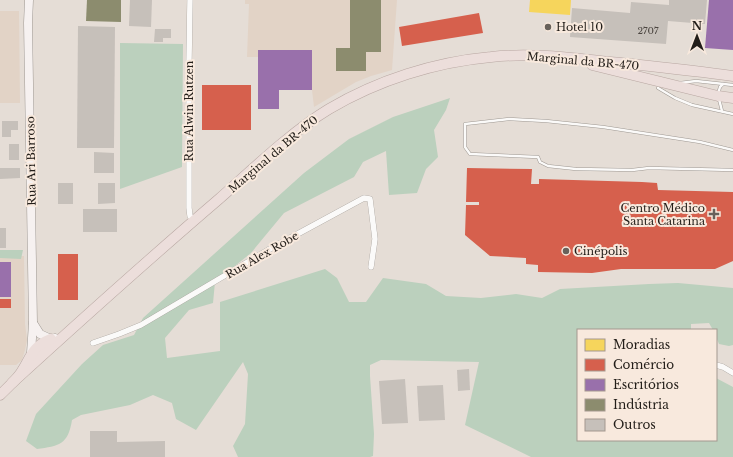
<svg xmlns="http://www.w3.org/2000/svg" width="733" height="457" viewBox="0 0 733 457" font-family="'Libre Baskerville',serif">
<style>
.built{fill:#e2d3c6}
.green{fill:#bbd0bd}
.homes{fill:#f6d55c}
.shops{fill:#d6604d}
.offices{fill:#9970ab}
.industry{fill:#8c8c6e}
.building{fill:#c6c0ba}
.lines{fill:none;stroke-linecap:round;stroke-linejoin:round}
.lane-casing{stroke:#9e9892;stroke-width:3.5}
.street-casing{stroke:#9e9892;stroke-width:6}
.secondary-casing{stroke:#9e9892;stroke-width:9}
.highway-casing{stroke:#b8a7a2;stroke-width:11}
.lane{stroke:#fbfaf9;stroke-width:2.5}
.street{stroke:#fbfaf9;stroke-width:5.5}
.secondary{stroke:#f6f1f0;stroke-width:8}
.highway{stroke:#ecdedb;stroke-width:10}
.poi-dot{fill:#67615b;stroke:#f8e9dd;stroke-width:1.5}
.labels{text-anchor:middle;stroke-width:4;stroke-linejoin:round;paint-order:stroke}
.number-label{font-size:9px;fill:#4c4641}
.poi-label{font-size:11px;fill:#231e19;stroke:#f8e9dd;text-anchor:start}
.street-label{font-size:11px;fill:#231e19;stroke:#f8e9dd}
</style>
<rect width="100%" height="100%" fill="#e5ddd6"/>
<g class="built">
<polygon points="245,0 397,0 392,70 371,76 356,82 314,107 312,90 312,50 258,50 258,57 247,57 249,4 245,4"/>
<polygon points="0,11 19,11 20,103 0,103"/>
<polygon points="0,256 24,256 25,324 27,340 25,350 22,360 16,365 0,365"/>
</g>
<g class="green">
<polygon points="120,43 183,44 182,167 120,189"/>
<path d="M450 98 446 110 434 130 438 157 426 169 417 193 389 195 386 151 363 162 354 177 284 213 251 253 215 282 213 303 189 310 165 338 167 358 220 351V302L325 269 337 278 349 302H366L383 278 426 284 446 296 481 298 516 294 542 298 560 289 649 284 678 283 733 288V345L729 346 719 344 716 337V330H713L709 323 691 324V330H578V440H716V378L733 387V457H531L465 425 479 362 381 360 370 365V376L374 434 373 456 370 457H238L233 446 245 424 248 374 243 362 196 430 176 419 172 403 153 395 130 405 81 415 72 420C68 445 59 446 37 449L26 441 36 414 82 364 103 345 134 335 143 318 304 173 349 139 393 117Z"/>
<polygon points="0,250 23,250 21,259 0,258"/>
</g>
<polygon class="homes" points="530,0 571,0 570,15 529,12"/>
<g class="shops">
<polygon points="479,13 483,33 402,46 399,27"/>
<rect x="202" y="85" width="49" height="45"/>
<polygon points="467,168 532,169 531,184 539,184 539,179 642,182 657,183 658,190 733,192 733,261 715,269 621,269 592,273 538,272 538,265 526,264 526,258 490,256 465,235 466,205 479,205 479,202 466,202"/>
<rect x="58" y="254" width="20" height="46"/>
<rect x="0" y="299" width="11" height="9"/>
</g>
<g class="offices">
<polygon points="709,0 733,0 733,50 705,48"/>
<polygon points="258,50 312,50 312,90 279,90 279,109 258,109"/>
<rect x="0" y="262" width="11" height="35"/>
</g>
<g class="industry">
<polygon points="87,0 121,0 121,22 86,21"/>
<polygon points="350,0 381,0 381,52 366,52 366,71 336,71 336,48 350,48"/>
</g>
<g class="building">
<polygon points="130,0 152,0 151,27 129,26"/>
<polygon points="669,0 707,0 705,24 668,21 666,44 570,37 572,8 630,13 631,2 669,5"/>
<polygon points="78,26 115,27 114,148 77,148"/>
<polygon points="155,29 171,29 171,38 163,38 163,42 154,42"/>
<polygon points="2,121 18,121 18,130 11,130 11,137 2,137"/>
<rect x="9" y="144" width="10" height="16"/>
<polygon points="94,152 114,153 114,173 94,173"/>
<polygon points="0,168 20,168 20,178 0,179"/>
<rect x="58" y="183" width="15" height="21"/>
<polygon points="98,183 115,183 115,203 98,204"/>
<rect x="83" y="209" width="34" height="23"/>
<rect x="0" y="228" width="6" height="20"/>
<polygon points="469,369 470,390 458,391 457,370"/>
<polygon points="405,379 408,423 382,424 379,381"/>
<polygon points="443,385 445,420 419,421 417,386"/>
<polygon points="90,431 117,431 117,442 165,441 165,457 90,457"/>
</g>
<g class="lines">
<defs>
<g id="lane">
<polyline points="680,83 696,81 733,85"/>
<polyline points="658,88 675,98 692,105 733,114"/>
<polyline points="718,94 720,87 723,84"/>
<polyline points="719,99 722,111"/>
<polyline points="733,150 700,142 603,127 546,121 509,119 465,124 465,147 470,154 538,157 540,162 548,166 576,169 632,170 649,168 733,170"/>
</g>
<g id="street">
<polyline points="190,0 189,60 189,208 190,216 194,221"/>
<polyline points="93,343 119,334 141,325 268,250 364,198 370,199 375,239 371,267"/>
<polyline points="716,365 723,367 733,373"/>
</g>
<g id="secondary">
<polyline points="29,0 28,23 33,323 31,353"/>
<polyline points="33,323 40,334 51,339 55,338"/>
</g>
<g id="highway">
<polyline points="592,65 718,96 733,98"/>
<path d="M12 383C80 321 149 259 219 199 253 169 291 132 329 109 378 80 435 62 491 57 535 52 577 59 621 63 658 67 696 71 733 76"/>
<path d="M0 395C7 388 14 382 20 374 31 358 31 347 51 339"/>
</g>
</defs>
<use href="#lane" class="lane-casing"/>
<use href="#street" class="street-casing"/>
<use href="#secondary" class="secondary-casing"/>
<use href="#highway" class="highway-casing"/>
<use href="#lane" class="lane"/>
<use href="#street" class="street"/>
<use href="#secondary" class="secondary"/>
<use href="#highway" class="highway"/>
</g>
<g class="poi-dot">
<circle cx="548" cy="27" r="4"/>
<path d="M712 208h4v4h4v4h-4v4h-4v-4h-4v-4h4z"/>
<circle cx="566" cy="251" r="4"/>
</g>
<g class="labels">
<g class="number-label">
<text x="648" y="34">2707</text>
</g>
<g class="poi-label">
<text x="556" y="31">Hotel 10</text>
<text x="705" y="212" text-anchor="end">Centro Médico<tspan x="705" dy="13">Santa Catarina</tspan></text>
<text x="574" y="255">Cinépolis</text>
</g>
<g class="street-label">
<text transform="translate(583 61) rotate(5)" y="4">Marginal da BR-470</text>
<text transform="translate(189 111) rotate(-90)" y="4">Rua Alwin Rutzen</text>
<text transform="translate(273 154) rotate(-40)" y="4">Marginal da BR-470</text>
<text transform="translate(31 161) rotate(-91)" y="4">Rua Ari Barroso</text>
<text transform="translate(262 255) rotate(-30)" y="4">Rua Alex Robe</text>
</g>
</g>
<rect x="577" y="329" width="140" height="112" fill="#f8e9dd" stroke="#a3988f"/>
<rect x="585" y="339" width="20" height="12" fill="#f6d55c" stroke="#a3988f"/>
<text x="613" y="349" font-size="12" fill="#231e19">Moradias</text>
<rect x="585" y="359" width="20" height="12" fill="#d6604d" stroke="#a3988f"/>
<text x="613" y="369" font-size="12" fill="#231e19">Comércio</text>
<rect x="585" y="379" width="20" height="12" fill="#9970ab" stroke="#a3988f"/>
<text x="613" y="389" font-size="12" fill="#231e19">Escritórios</text>
<rect x="585" y="399" width="20" height="12" fill="#8c8c6e" stroke="#a3988f"/>
<text x="613" y="409" font-size="12" fill="#231e19">Indústria</text>
<rect x="585" y="419" width="20" height="12" fill="#c6c0ba" stroke="#a3988f"/>
<text x="613" y="429" font-size="12" fill="#231e19">Outros</text>
<g transform="translate(697 36)" stroke="#f8e9dd" stroke-width="3" paint-order="stroke">
<path d="M0-3L7 15L0 10L-7 15Z" fill="#231e19"/>
<text y="-6" font-size="11" font-weight="bold" text-anchor="middle" fill="#231e19">N</text>
</g>
</svg>
